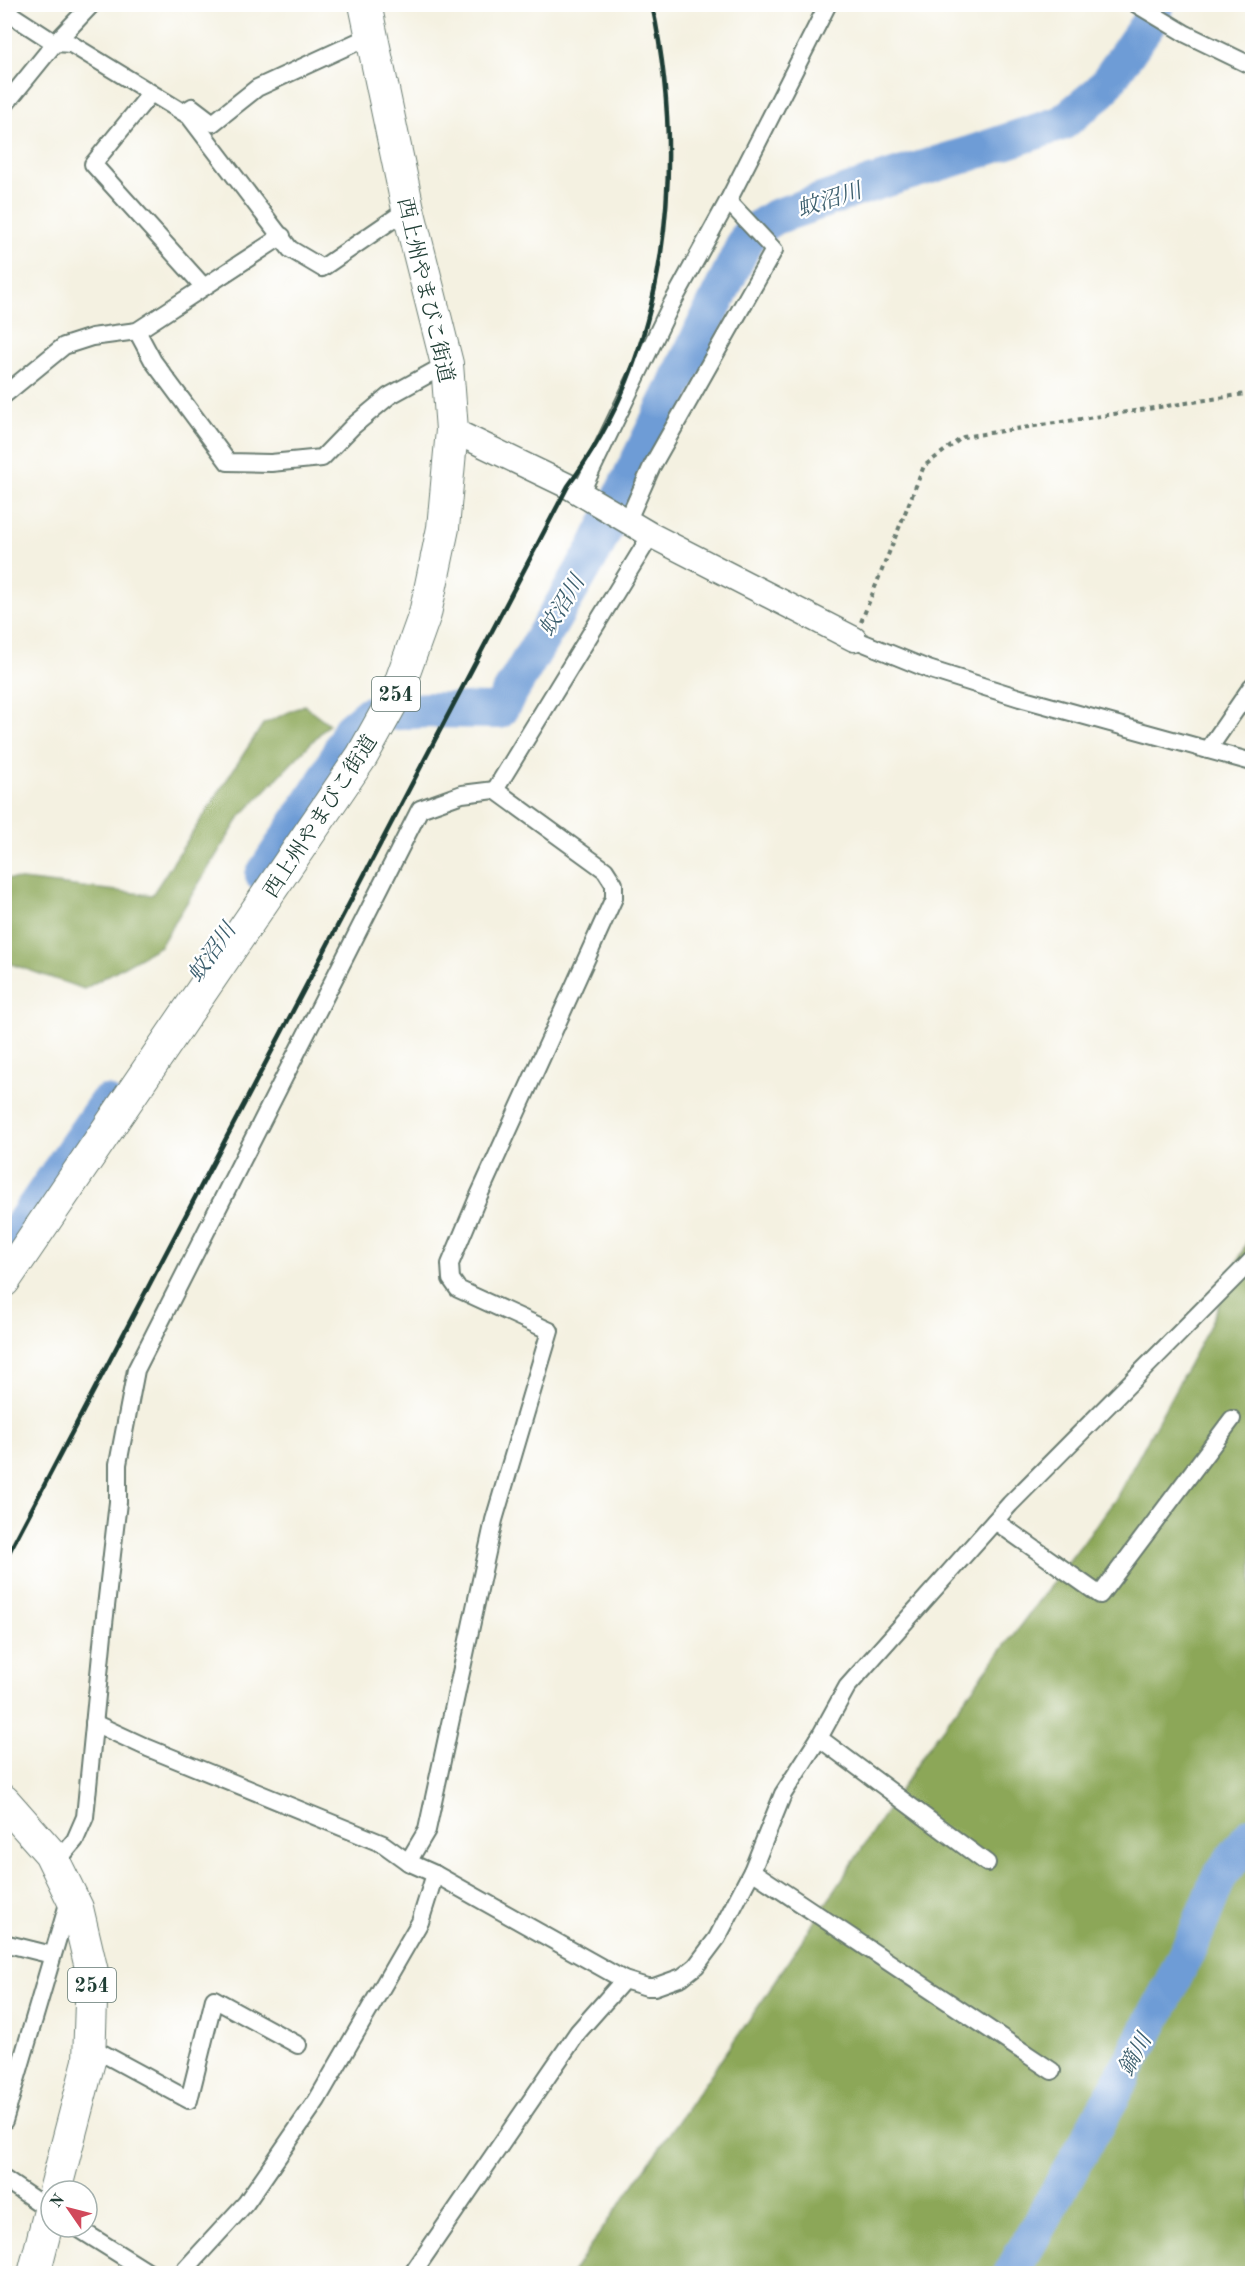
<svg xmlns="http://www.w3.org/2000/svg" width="1257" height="2278" viewBox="0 0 1257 2278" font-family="'Old Standard TT','Noto Serif JP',serif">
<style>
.forest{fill:#8ca759;stroke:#567246;stroke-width:1.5}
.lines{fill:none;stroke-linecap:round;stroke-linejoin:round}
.river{stroke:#6e9cd6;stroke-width:36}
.street-casing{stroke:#6a7c71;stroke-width:20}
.secondary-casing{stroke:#6a7c71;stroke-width:27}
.highway-casing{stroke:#6a7c71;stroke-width:34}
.path{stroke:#6a7c71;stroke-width:4;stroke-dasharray:4.5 4.5;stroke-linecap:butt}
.street{stroke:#fff;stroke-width:16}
.secondary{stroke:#fff;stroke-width:24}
.highway{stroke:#fff;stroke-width:32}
.rail{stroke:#1f3d34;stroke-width:4.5}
.labels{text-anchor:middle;stroke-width:4.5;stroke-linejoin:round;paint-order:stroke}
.shield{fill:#fff;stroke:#627771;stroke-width:1.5}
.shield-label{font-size:20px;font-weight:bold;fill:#1f3d34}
.street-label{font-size:21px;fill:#1f3d34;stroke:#fff}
.water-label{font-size:22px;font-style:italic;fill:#3b5e6d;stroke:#fff}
</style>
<rect width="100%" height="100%" fill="#fff"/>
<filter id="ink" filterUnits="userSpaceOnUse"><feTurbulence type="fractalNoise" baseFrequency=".0167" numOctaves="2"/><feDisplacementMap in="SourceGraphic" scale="12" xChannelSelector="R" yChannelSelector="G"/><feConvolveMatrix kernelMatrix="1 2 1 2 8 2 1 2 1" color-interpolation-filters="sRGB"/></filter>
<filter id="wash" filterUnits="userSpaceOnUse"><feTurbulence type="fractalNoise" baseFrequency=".008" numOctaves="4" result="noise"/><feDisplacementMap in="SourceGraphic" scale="24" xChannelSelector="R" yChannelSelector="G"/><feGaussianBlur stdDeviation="1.35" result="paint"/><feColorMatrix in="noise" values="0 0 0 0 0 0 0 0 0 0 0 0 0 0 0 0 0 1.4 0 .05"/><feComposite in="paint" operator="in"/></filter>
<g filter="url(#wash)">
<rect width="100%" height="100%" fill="#f4f1e1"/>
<g class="forest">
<polygon points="304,705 329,724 240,817 160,946 84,989 5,962 5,878 152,895 263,724"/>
<polygon points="1252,1230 1252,2273 571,2274 765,1997 929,1746 1115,1500 1208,1329"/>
</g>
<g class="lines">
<g class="river">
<polyline points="263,875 329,774 350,730 369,714 427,710 499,711 596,547 749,234 775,217 871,184 966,155 1062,123 1101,91 1147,25 1157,4"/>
<polyline points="4,1251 106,1103"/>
<polyline points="1011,2274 1113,2095 1161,2005 1197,1931 1219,1877 1252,1834"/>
</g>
</g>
</g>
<g filter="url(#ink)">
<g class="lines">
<defs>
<g id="street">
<polyline points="1136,4 1186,34 1252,66"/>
<polyline points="4,10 55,43 71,44 189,116 290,249 322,268 408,209"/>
<polyline points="151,93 93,164 204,287"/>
<polyline points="4,106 55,43 92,4"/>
<polyline points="187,110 192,107 213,123 257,88 372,35"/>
<polyline points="137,331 153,361 228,462 271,463 322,458 353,426 389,396 447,364"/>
<polyline points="4,395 64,346 92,337 137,331 282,236"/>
<polyline points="580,494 670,307 728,201 828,4"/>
<polyline points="627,522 652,466 774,250 728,201"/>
<polyline points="854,639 928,669 1020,698 1252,762"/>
<polyline points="1208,750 1252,686"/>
<polyline points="495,790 651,535"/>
<polyline points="995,1521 1100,1595 1232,1419"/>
<polyline points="94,1723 148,1748 383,1844 408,1862 435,1874 624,1980 647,1987 654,1987 682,1977 696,1966 717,1938 752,1871 783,1794 819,1738 847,1687 1010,1504 1252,1260"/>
<polyline points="819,1738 987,1863"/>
<polyline points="50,1853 65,1852 75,1840 85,1817 104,1624 118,1502 118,1464 136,1370 420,809 462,794 495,790 605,870 614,884 614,898 476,1202 450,1264 451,1279 458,1289 550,1331 494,1520 427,1830 408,1862"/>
<polyline points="752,1871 1052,2071"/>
<polyline points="4,1943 52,1955"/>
<polyline points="89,2046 189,2100 214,1999 298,2045"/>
<polyline points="4,2121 70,1897"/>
<polyline points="4,2179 51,2211"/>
<polyline points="76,2227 151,2274"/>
<polyline points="181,2274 246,2203 317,2100 420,1922 435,1874"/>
<polyline points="412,2274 578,2032 624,1980"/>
</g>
<polyline id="secondary" points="452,430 568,486 651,535 854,639"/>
<g id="highway">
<polyline points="4,1281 362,756 396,695 425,614 443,528 452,430 447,364 408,209 365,4"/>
<polyline points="4,1801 50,1853 77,1908 92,1972 89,2061 55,2191"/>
<polyline points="34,2274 51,2207"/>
</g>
</defs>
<use href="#street" class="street-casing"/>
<use href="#secondary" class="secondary-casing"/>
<use href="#highway" class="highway-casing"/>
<polyline class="path" points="861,622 924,466 963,437 1252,393"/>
<use href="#street" class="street"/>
<use href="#secondary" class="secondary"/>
<use href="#highway" class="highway"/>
<path class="rail" d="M4 1562 568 486C669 352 686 165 652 4"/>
</g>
</g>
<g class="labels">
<g class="shield">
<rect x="372" y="677" width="48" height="34" rx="4.5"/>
<rect x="68" y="1968" width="48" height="34" rx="4.5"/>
</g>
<g class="shield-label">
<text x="396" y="701">254</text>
<text x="92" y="1992">254</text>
</g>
<g class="street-label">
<text transform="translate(426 290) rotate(77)" y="7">西上州やまびこ街道</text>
<text transform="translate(320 816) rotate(-57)" y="7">西上州やまびこ街道</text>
</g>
<g class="water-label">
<text transform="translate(829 199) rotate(-18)" y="8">蚊沼川</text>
<text transform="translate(561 605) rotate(-59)" y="8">蚊沼川</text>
<text transform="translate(211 952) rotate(-55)" y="8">蚊沼川</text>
<text transform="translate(1134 2054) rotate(-61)" y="8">鏑川</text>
</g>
</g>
<rect width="1257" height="2278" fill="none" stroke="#fff" stroke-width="24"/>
<g transform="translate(69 2209) rotate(305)"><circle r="28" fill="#ffffff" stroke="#a5b1ae" stroke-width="1.5"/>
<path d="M0-4.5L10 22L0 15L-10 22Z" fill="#d1495b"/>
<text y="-9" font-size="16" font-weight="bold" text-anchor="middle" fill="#1f3d34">N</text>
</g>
</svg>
